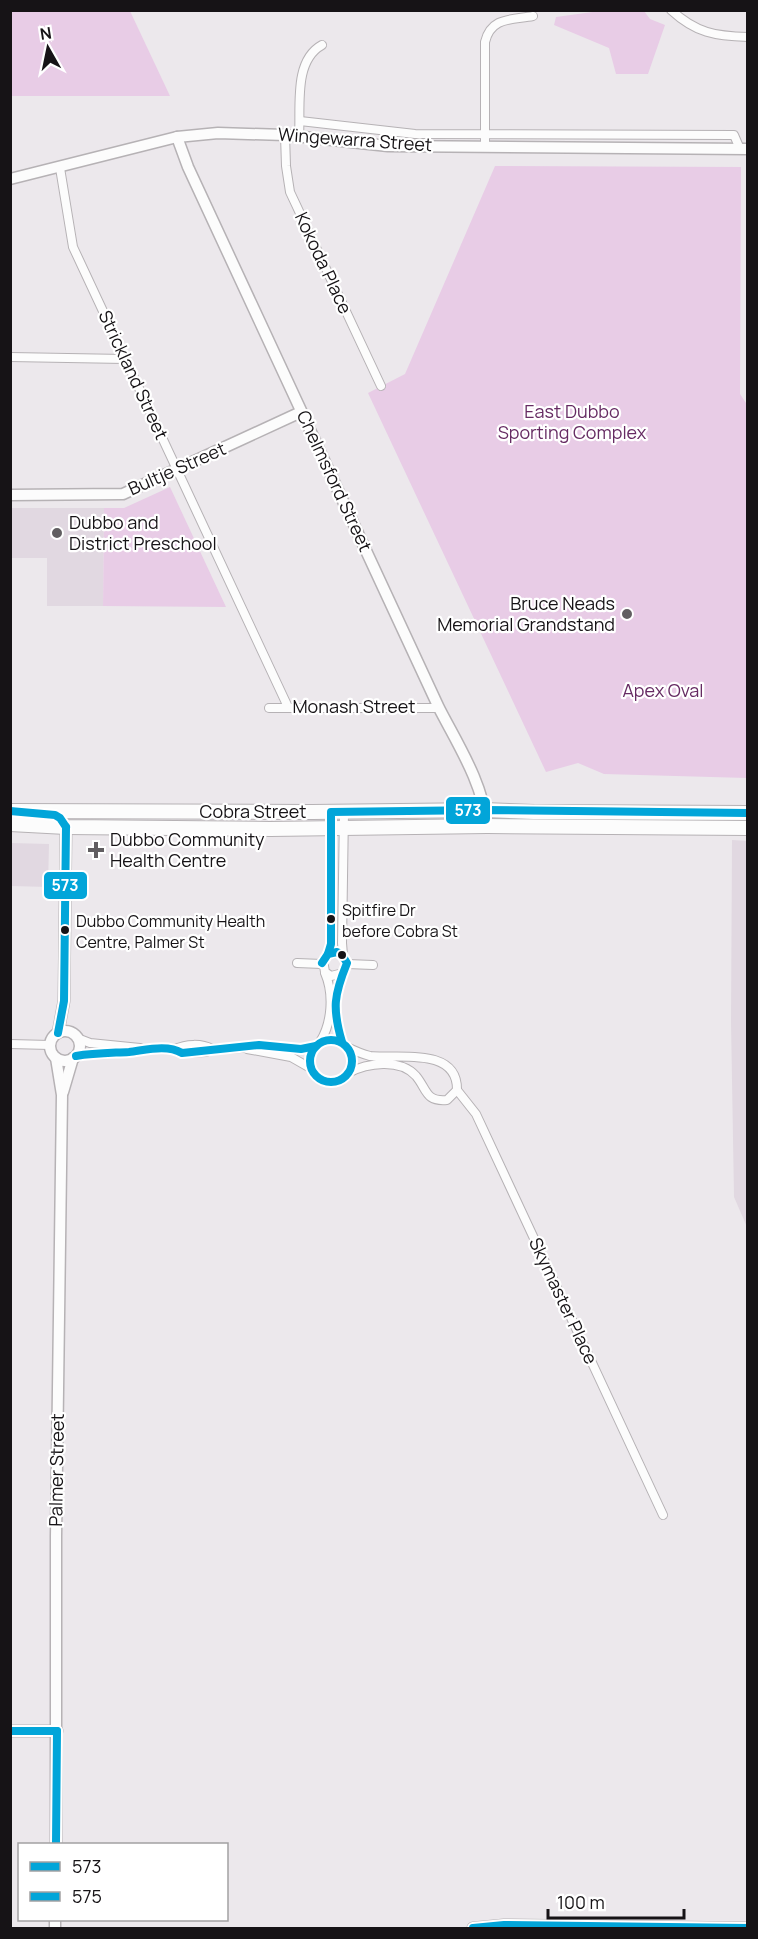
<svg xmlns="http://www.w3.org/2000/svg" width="758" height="1939" viewBox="0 0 758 1939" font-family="Manrope,sans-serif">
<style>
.built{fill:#e1d8e1}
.green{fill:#e8cce6}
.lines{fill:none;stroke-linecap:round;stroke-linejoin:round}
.street-casing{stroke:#b6b2b5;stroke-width:10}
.secondary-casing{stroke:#b6b2b5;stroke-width:13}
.highway-casing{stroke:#b6b2b5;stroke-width:16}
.street{stroke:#fcfcfc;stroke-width:8}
.secondary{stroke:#fcfcfc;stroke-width:10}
.highway{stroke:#fcfcfc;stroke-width:14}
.bus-1-casing{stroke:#fff;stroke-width:12}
.bus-2-casing{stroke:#fff;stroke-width:12}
.bus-1{stroke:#02a5d9;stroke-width:8}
.bus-2{stroke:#02a5d9;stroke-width:8}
.poi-dot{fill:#615e61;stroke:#fff;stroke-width:2}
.bus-dot{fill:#161316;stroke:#fff;stroke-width:2}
.labels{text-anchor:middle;stroke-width:4.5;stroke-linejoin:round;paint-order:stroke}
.bus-label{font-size:16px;fill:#161316;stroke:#fff;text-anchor:start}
.street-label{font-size:18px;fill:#161316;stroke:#fff}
.park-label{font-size:18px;fill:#662b63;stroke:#fff}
.poi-label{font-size:18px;fill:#161316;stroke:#fff;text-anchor:start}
.line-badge{stroke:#fff;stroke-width:2}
.badge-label{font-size:16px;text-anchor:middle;font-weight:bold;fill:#fff}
</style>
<rect width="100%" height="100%" fill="#ece8ec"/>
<g class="built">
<polygon points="11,508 104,508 103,606 47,606 47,558 11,558"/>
<polygon points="732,840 748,841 747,1227 734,1197 731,1022"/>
<polygon points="11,843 49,844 48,887 11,886"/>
</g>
<g class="green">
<polygon points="607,10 644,11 650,19 665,25 648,74 616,74 609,48 554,25 556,17"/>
<polygon points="10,11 130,11 170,96 11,96"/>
<polygon points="495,166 741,167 740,394 748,406 747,778 604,774 578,763 546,772 368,393 405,374"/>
<polygon points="170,487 226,607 103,606 104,508 124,508"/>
</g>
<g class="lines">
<defs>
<g id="street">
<path d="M671 10C696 33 715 36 748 37"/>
<polyline points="300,121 415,134 734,135 740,149"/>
<polyline points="285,135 286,166 290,192 381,386"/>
<path d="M299 137C301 107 293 61 322 45"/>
<path d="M485 147V42C491 17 511 20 533 16"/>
<polyline points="60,168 73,247 288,707"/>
<polyline points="10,357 125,359"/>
<polyline points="269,708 439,708"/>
<polyline points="328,954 331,944 331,812"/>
<polyline points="343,955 342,943 344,812"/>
<polyline points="297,963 322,964"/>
<polyline points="347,964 373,965"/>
<polyline points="77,1038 90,1043 140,1048"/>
<circle cx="331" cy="1061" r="21"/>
<path d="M320 1042C332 1023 334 994 325 973"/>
<polyline points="342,1042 336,1022 336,991 347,963 340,953 328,954 323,960 325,972 331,976 343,973"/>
<polyline points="10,1044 50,1045"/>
<path d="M347 1047C355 1051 362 1054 370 1056 396 1059 458 1046 457 1090L447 1100C425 1102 427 1089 416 1076 400 1058 367 1063 348 1073"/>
<path d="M175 1049C186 1044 201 1043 212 1049"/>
<polyline points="247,1049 291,1057 312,1069"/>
<polyline points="76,1056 98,1052 129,1052 148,1049 175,1049 182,1053 206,1052 212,1049 242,1048 259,1045 301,1049 316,1046"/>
<polyline points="457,1090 476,1114 663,1515"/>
</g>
<g id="secondary">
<path d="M177 137 188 167 439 708C458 745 483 783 487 826"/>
<polyline points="10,179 177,137 218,133 285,135 388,146 748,149"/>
<polyline points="10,495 123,494 301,412"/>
<circle cx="65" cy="1046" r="15"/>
<polyline points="58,1033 64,1001 66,827"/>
<polyline points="56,1058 62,1095 56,1537 56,1844"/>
<polyline points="63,1092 73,1058"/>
<polyline points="10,1731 57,1731"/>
<polyline points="55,1928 55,1920"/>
<polyline points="473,1928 504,1925 748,1928"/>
</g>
<g id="highway">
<polyline points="10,811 312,812 485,810 534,812 748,813"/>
<polyline points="10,824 66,827 270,829 487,826 748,828"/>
</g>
</defs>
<use href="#street" class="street-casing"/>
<use href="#secondary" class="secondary-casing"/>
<use href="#highway" class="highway-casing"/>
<use href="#street" class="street"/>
<use href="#secondary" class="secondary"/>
<use href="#highway" class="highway"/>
<defs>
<g id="bus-1">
<polyline points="10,811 55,815 60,818 66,827"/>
<polyline points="328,954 331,944 331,812 485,810 748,813"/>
<path d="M322 963 328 954 337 952 342 955 347 963C334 995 332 1008 342 1042"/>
<polyline points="58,1033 64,1001 66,827"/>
<circle cx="331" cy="1061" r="21"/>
<path d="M76 1056C94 1053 111 1053 129 1052 146 1050 167 1044 182 1053L259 1045 301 1049 316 1046"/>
</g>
<g id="bus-2">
<polyline points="10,1731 57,1731"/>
<polyline points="56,1844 57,1731"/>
<polyline points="473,1928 504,1925 748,1928"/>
</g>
</defs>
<use href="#bus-1" class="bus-1-casing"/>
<use href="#bus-2" class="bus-2-casing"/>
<use href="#bus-1" class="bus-1"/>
<use href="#bus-2" class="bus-2"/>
</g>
<g class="poi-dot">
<circle cx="57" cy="533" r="6"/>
<circle cx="627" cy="614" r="6"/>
<path d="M93 841h6v6h6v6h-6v6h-6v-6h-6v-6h6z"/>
</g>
<g class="bus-dot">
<circle cx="331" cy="919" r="5"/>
<circle cx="65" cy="930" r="5"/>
<circle cx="342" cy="955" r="5"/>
</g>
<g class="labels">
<g class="bus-label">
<text x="342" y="916">Spitfire Dr<tspan x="342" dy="21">before Cobra St</tspan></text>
<text x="76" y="927">Dubbo Community Health<tspan x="76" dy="21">Centre, Palmer St</tspan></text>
</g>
<g class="street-label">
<text transform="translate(355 140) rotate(4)" y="6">Wingewarra Street</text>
<text transform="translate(323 263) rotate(65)" y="6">Kokoda Place</text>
<text transform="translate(133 375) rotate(65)" y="6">Strickland Street</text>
<text transform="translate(177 469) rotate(-24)" y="6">Bultje Street</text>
<text transform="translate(334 481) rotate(65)" y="6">Chelmsford Street</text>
<text x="354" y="713">Monash Street</text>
<text x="253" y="818">Cobra Street</text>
<text transform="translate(563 1301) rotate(65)" y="6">Skymaster Place</text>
<text transform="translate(57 1470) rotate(-89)" y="6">Palmer Street</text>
</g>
<g class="park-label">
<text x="572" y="418">East Dubbo<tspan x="572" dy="21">Sporting Complex</tspan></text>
<text x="663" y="697">Apex Oval</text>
</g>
<g class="poi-label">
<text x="69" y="529">Dubbo and<tspan x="69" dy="21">District Preschool</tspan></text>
<text x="615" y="610" text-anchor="end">Bruce Neads<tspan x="615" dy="21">Memorial Grandstand</tspan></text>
<text x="110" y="846">Dubbo Community<tspan x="110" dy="21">Health Centre</tspan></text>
</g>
</g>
<g class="line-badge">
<rect x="445" y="796" width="46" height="29" rx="6" fill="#02a5d9"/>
<rect x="43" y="871" width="45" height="29" rx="6" fill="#02a5d9"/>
</g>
<g class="badge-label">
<text x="468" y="816">573</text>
<text x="65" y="891">573</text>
</g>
<rect width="758" height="1939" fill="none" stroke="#161316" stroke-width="24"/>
<rect x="18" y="1843" width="210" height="78" fill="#ffffff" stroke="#a2a1a2" stroke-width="1.5"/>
<rect x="30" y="1862" width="30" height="9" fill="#02a5d9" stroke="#a2a1a2" stroke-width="1.5"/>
<text x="72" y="1873" font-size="18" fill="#161316">573</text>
<rect x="30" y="1892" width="30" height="9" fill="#02a5d9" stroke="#a2a1a2" stroke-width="1.5"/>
<text x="72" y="1903" font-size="18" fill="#161316">575</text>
<g transform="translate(48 48) rotate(351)" stroke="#ffffff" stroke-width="4.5" paint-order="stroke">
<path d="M0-4.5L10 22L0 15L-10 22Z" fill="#161316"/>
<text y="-9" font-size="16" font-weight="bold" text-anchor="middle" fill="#161316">N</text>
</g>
<path d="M548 1909v9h136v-9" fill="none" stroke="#161316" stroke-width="3"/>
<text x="557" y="1909" font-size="18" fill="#161316" stroke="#ffffff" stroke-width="4.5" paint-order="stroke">100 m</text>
</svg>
